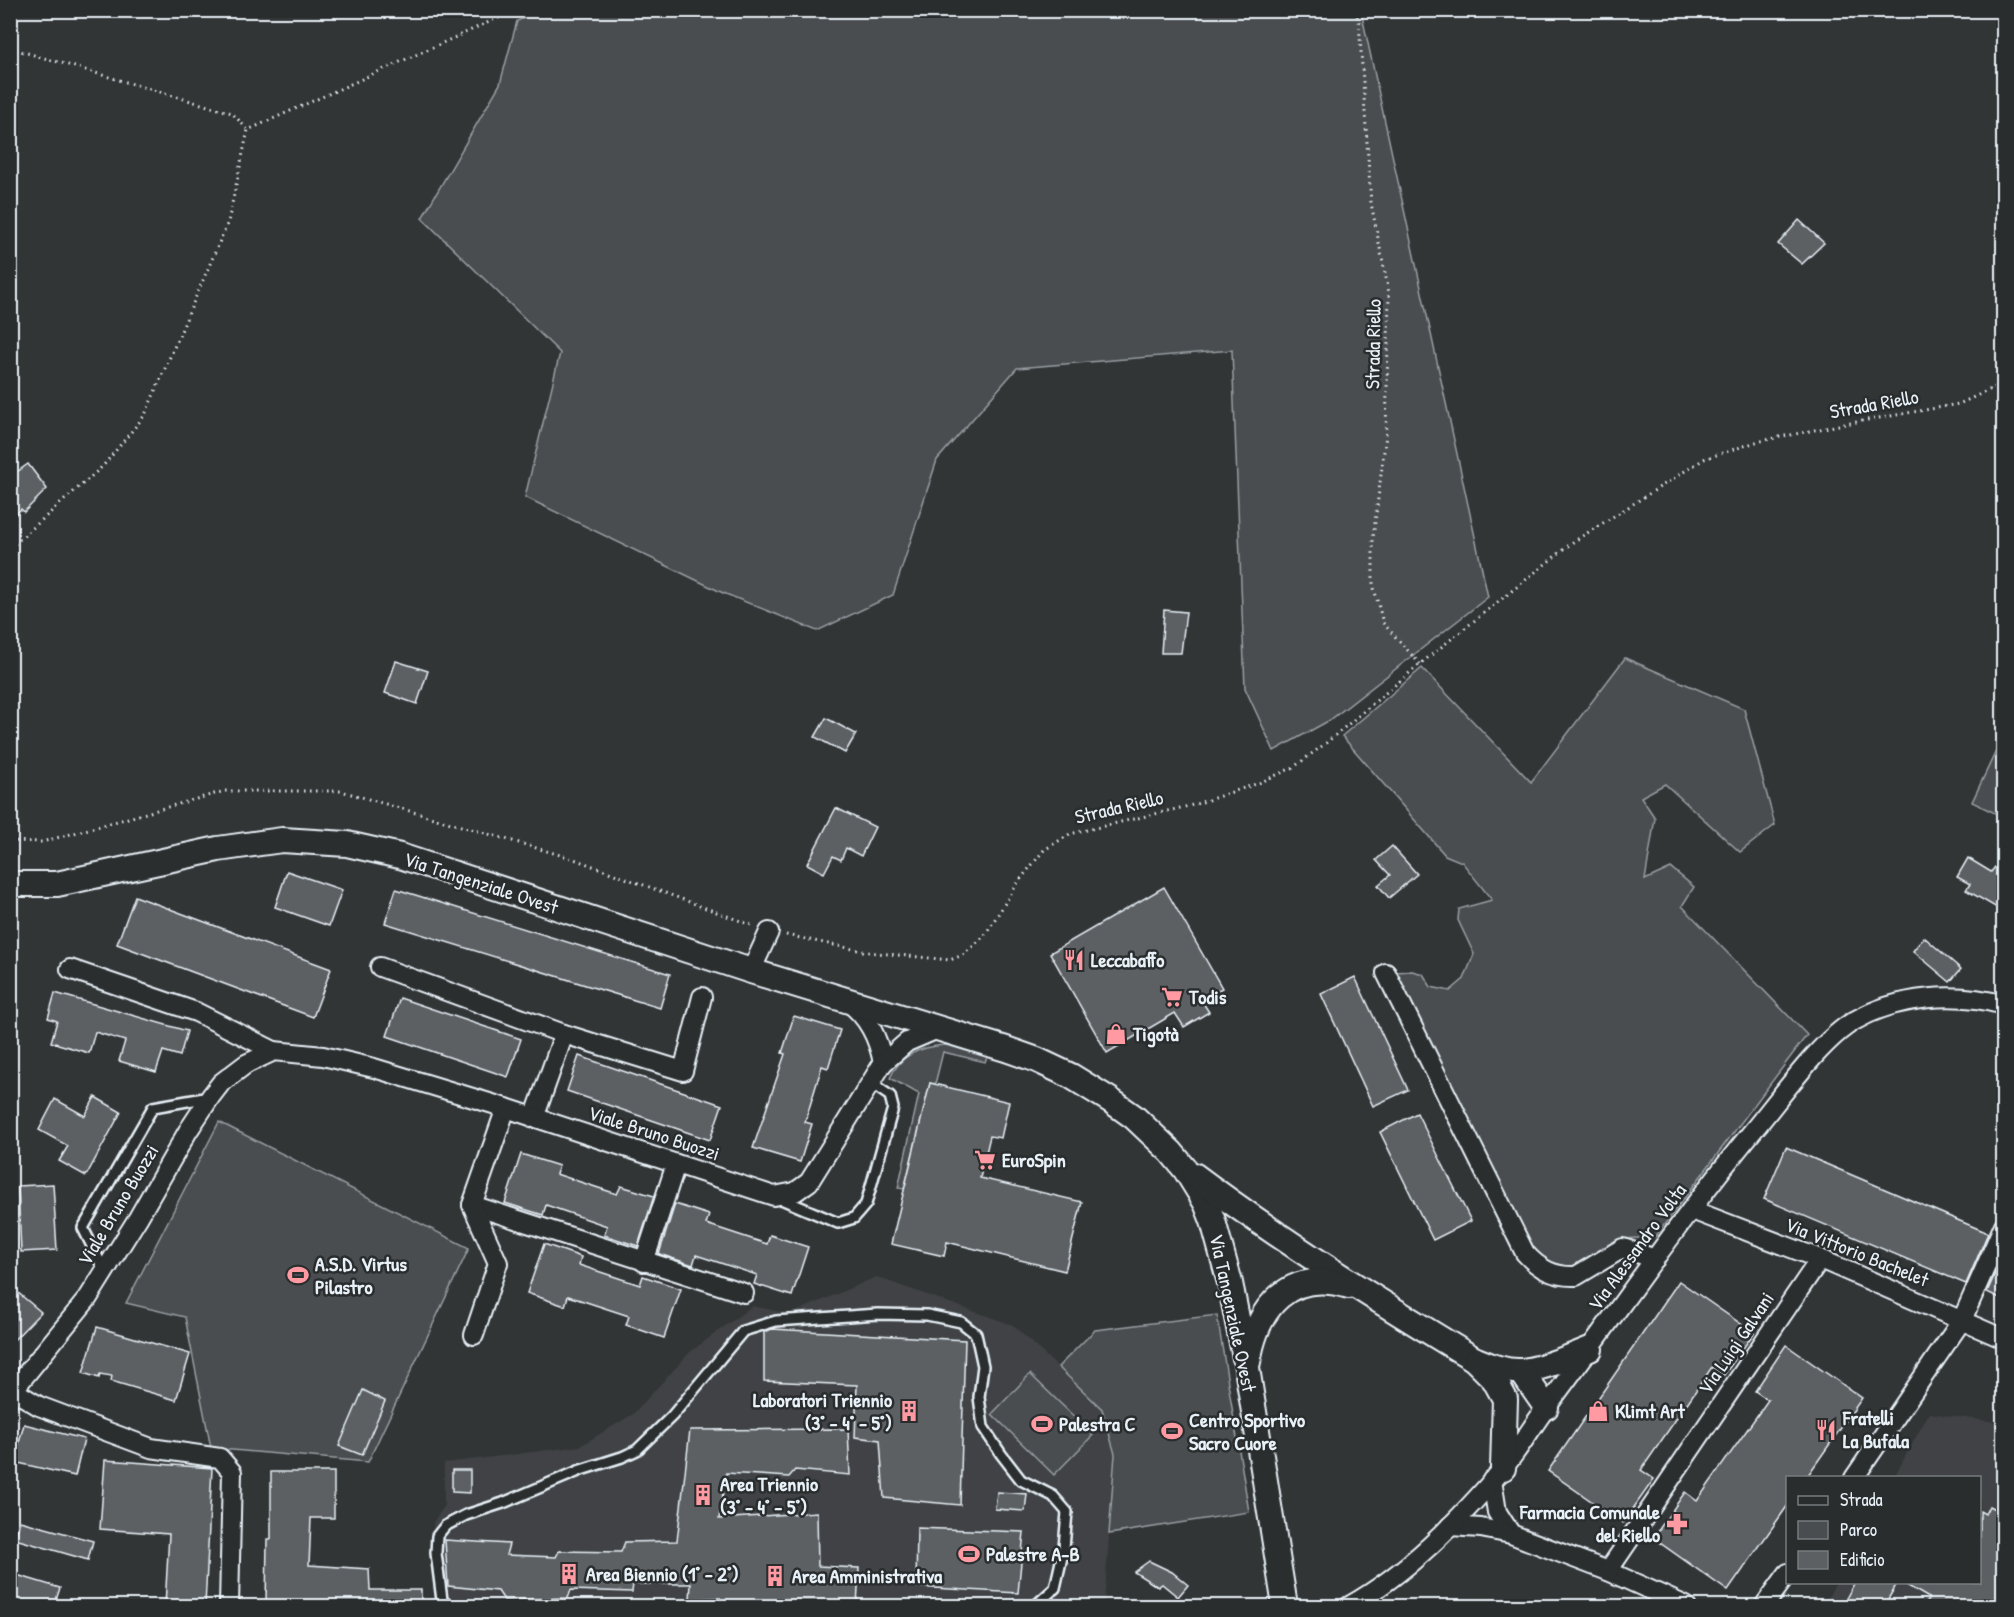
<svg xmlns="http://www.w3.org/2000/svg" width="2014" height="1617" viewBox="0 0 2014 1617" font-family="'Patrick Hand',sans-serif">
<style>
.built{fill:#3f4244}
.green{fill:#494d4f;stroke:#989fa4;stroke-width:1.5}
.building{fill:#5c6063;stroke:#e8f1f8;stroke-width:1.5}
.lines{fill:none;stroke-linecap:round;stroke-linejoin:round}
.lane-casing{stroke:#e8f1f8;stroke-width:14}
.street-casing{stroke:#e8f1f8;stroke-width:22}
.secondary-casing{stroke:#e8f1f8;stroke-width:28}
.path{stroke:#e8f1f8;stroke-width:3;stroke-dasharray:1.5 4.5;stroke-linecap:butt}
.lane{stroke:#2a2d2e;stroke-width:9}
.street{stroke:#2a2d2e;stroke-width:18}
.secondary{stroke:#2a2d2e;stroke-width:24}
.labels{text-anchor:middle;stroke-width:5;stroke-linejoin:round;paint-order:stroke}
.street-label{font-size:20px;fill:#e8f1f8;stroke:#2a2d2e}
.poi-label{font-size:20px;font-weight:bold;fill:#e8f1f8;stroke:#2a2d2e;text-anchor:start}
</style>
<rect width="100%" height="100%" fill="#323536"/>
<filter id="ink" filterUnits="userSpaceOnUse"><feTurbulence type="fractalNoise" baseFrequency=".0167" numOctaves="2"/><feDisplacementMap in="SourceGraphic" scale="12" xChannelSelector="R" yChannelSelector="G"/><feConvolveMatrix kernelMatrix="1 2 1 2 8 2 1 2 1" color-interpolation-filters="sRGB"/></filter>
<g filter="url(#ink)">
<g class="built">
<polygon points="876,1277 1013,1325 1102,1409 1115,1454 1104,1606 434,1606 433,1522 444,1507 444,1463 580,1446 633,1414 690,1352 752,1306 791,1314"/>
<polygon points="1929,1413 2003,1423 2003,1606 1823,1606 1836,1583 1980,1582 1980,1478 1894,1477"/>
</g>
<g class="green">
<polygon points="540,11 1361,11 1488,597 1330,720 1274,751 1245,688 1232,350 1017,368 937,460 893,595 817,631 721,592 525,497 560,353 422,218 500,84 517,21"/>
<polygon points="1625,658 1744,709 1775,825 1740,852 1665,784 1641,797 1655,818 1645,880 1671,868 1694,887 1682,906 1807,1035 1655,1237 1622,1239 1573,1268 1560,1267 1545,1261 1532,1248 1395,972 1412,971 1423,974 1431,987 1450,991 1464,979 1474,954 1458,920 1459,909 1492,900 1462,862 1445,855 1342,736 1422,668 1531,782"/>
<polygon points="2003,736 2004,817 2003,817 1972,802"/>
<path d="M944 1045 959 1047 988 1056 985 1062 943 1052 935 1084 930 1083 904 1189 898 1188 919 1094 890 1078C900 1055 920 1047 944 1045Z"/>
<polygon points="219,1122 469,1248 368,1462 211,1448 185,1317 126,1303"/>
<polygon points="1217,1315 1249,1512 1109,1534 1115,1454 1102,1409 1058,1367 1095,1330"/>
<polygon points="1030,1374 1093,1435 1054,1475 992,1414"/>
</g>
<g class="building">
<polygon points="1799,220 1824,243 1802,264 1778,244"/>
<polygon points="28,464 47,489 24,512 21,509 10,520 10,477"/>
<polygon points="1164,610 1186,612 1181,653 1161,653"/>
<polygon points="396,661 428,671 417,704 385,693"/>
<polygon points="826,718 856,734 845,753 815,737"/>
<polygon points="836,808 875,827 861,856 846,848 841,860 833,856 824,873 807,864"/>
<polygon points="1392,846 1417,874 1389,898 1378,885 1390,875 1376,860"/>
<polygon points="1968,858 1991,872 1995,867 2004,872 2004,912 1966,890 1970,884 1957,877"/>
<polygon points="287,871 342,890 329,926 275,907"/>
<polygon points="1164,887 1222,988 1201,1000 1209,1012 1184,1027 1175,1013 1107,1053 1050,953"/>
<polygon points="396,889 670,974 660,1008 385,923"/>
<polygon points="135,896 331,969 313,1017 117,944"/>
<polygon points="1924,937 1961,969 1950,982 1913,951"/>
<polygon points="1355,977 1408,1090 1373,1106 1321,994"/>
<polygon points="55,993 187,1031 180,1056 163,1051 156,1072 119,1061 125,1041 95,1032 89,1053 51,1042 57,1021 48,1018"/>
<polygon points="400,998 521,1039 508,1077 387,1036"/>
<polygon points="794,1016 840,1030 828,1068 822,1066 805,1122 812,1124 800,1162 753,1148 785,1054 782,1053"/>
<polygon points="579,1056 722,1105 710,1140 567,1091"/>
<polygon points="930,1083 1009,1102 1001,1138 990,1136 980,1178 1082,1202 1065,1271 947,1242 944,1256 891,1244"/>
<polygon points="95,1097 121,1112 86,1176 59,1161 68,1146 39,1130 55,1099 85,1116"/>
<polygon points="1417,1113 1471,1221 1433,1240 1380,1132"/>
<polygon points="1786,1147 1988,1233 1966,1284 1764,1199"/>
<polygon points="521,1154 559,1166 556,1174 617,1194 621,1186 654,1196 638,1246 604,1235 607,1226 546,1205 543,1215 505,1203"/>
<polygon points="53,1184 57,1250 21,1252 18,1186"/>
<polygon points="675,1204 709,1215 706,1224 767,1244 770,1235 808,1247 792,1296 754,1284 757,1275 696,1255 693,1265 659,1254"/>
<polygon points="544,1244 581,1257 579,1265 640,1285 643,1276 681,1289 664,1338 626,1325 629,1316 568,1296 565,1306 527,1293"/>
<polygon points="2004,1254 2004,1300 1987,1292"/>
<polygon points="1679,1281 1754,1333 1724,1375 1712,1367 1641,1470 1654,1479 1623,1523 1548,1471"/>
<polygon points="10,1286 41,1312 10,1344"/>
<polygon points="97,1327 190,1354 176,1400 111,1381 112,1376 100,1374 99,1378 83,1373"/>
<polygon points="772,1329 965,1340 960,1505 884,1498 880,1440 855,1437 857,1385 764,1381 764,1332"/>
<polygon points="1786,1345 1862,1398 1806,1478 1788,1478 1788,1505 1728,1591 1653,1538 1685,1492 1697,1501 1768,1400 1755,1391"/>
<polygon points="363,1390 385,1401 362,1455 339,1446"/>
<polygon points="24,1424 84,1439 75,1476 14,1462"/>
<polygon points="848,1429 850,1475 795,1470 789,1477 726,1473 719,1519 817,1512 818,1566 859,1568 857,1606 719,1606 720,1598 690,1599 691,1584 633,1584 632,1592 571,1590 568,1598 504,1600 498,1591 448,1586 445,1540 509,1544 506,1555 556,1557 559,1551 621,1552 625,1542 677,1541 690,1430"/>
<polygon points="105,1460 212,1468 205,1606 165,1606 169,1534 100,1529"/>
<polygon points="452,1470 470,1470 470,1493 452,1492"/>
<polygon points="271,1472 334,1472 334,1518 311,1518 309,1565 369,1569 370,1590 421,1590 421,1606 266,1606 267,1539 271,1539"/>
<polygon points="997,1492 1027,1494 1025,1511 995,1509"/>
<polygon points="1989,1506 2004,1514 2004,1520 1998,1531 2004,1535 2004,1606 1924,1606 1929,1598 1901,1582 1980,1582 1980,1511 1985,1514"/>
<polygon points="20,1521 93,1541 88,1560 15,1539"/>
<polygon points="917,1528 1024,1532 1018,1593 916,1587"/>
<polygon points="1149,1561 1172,1572 1188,1585 1178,1597 1162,1584 1158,1587 1134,1572"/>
<polygon points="10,1573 60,1588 54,1606 10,1606"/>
<polygon points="1855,1582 1898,1582 1884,1606 1842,1606"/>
</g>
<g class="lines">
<defs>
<g id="lane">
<polyline points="779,1198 838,1223 854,1218 866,1204 893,1108 890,1096 871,1083"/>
<polyline points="105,1272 83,1228 153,1107 210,1097"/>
<polyline points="448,1606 442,1600 436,1553 437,1536 445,1526 466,1515 503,1503 581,1470 622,1457 637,1450 672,1416 743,1331 776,1321 878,1314 927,1315 961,1322 976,1334 983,1366 979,1397 983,1427 1001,1454 1021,1480 1053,1496 1067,1512 1064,1548 1055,1588 1035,1606"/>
</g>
<g id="street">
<polyline points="380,967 564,1034 683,1071 702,997"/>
<polyline points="70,969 196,1012 274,1051"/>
<polyline points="751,971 769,932"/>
<path d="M1386 973 1525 1253C1539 1269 1554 1277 1576 1276L1623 1248 1655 1259"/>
<path d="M847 1001C868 1017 878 1037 883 1063"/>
<polyline points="534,1118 564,1034"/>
<polyline points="472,1205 744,1293"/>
<polyline points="1692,1210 1820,1259 2004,1339"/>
<polyline points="644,1262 676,1164"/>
<polyline points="474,1335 498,1263 472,1205 506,1108"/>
<polyline points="14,1391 39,1406 151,1448 220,1458 232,1472 229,1606"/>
<polyline points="10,1394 88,1298 138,1218 188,1131 211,1096 221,1083 246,1064 274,1051 323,1056 374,1068 506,1108 774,1196 795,1192 809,1182 883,1063 907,1042 940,1028"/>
<polyline points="1854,1478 1962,1320 2004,1225"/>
<polyline points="1492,1480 1497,1512 1511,1534"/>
<polyline points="1450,1526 1481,1528 1511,1534 1608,1571 1686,1606"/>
<polyline points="1608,1571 1820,1259"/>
<path d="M1349 1606C1408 1573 1458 1521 1502 1470 1520 1448 1534 1423 1551 1401 1619 1310 1683 1215 1756 1127 1782 1096 1820 1041 1854 1021 1898 996 1955 991 2004 1005"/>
<polyline points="1764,1606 1788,1573"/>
</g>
<g id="secondary">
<polyline points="10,884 57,884 218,849 282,840 347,844 400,856 751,971 1006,1049 1037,1060 1071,1076 1110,1100 1134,1117 1171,1152 1185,1169 1206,1203 1213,1221 1230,1283 1247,1368 1285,1606"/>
<path d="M1194 1175C1285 1243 1378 1301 1474 1359 1489 1365 1505 1372 1521 1371 1539 1370 1573 1356 1590 1349"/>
<polyline points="1476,1361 1494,1379 1505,1399 1503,1468"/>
<path d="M1248 1362C1257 1307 1289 1268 1349 1286"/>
<polyline points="1521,1371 1546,1407"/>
</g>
</defs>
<use href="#lane" class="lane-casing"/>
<use href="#street" class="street-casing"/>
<use href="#secondary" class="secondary-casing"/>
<g class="path">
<polyline points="1355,10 1359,21 1371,203 1389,293 1386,435 1373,538 1373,584 1383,623 1420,664"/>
<polyline points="10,48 232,113 248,130"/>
<polyline points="10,548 103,466 145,415 228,222 248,130 516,10"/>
<polyline points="10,841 42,842 225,791 341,791 574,859 754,926"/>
<polyline points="786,935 867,952 950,960 965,954 985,935 1019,881 1044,850 1070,834 1193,805 1259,783 1294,767 1326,743 1420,664 1573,542 1704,459 1756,442 1839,425 1959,404 2004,383"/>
</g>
<use href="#lane" class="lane"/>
<use href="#street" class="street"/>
<use href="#secondary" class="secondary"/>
</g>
</g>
<defs>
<symbol id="restaurant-bare" viewBox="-9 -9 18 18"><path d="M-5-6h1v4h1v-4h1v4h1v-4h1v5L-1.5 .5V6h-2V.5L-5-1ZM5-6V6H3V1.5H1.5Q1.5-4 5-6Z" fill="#ff9aa2" stroke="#2a2d2e" stroke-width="2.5" paint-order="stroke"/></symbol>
<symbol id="supermarket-bare" viewBox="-9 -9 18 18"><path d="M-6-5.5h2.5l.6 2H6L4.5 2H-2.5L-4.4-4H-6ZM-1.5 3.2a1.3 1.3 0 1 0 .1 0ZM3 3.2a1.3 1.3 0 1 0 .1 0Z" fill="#ff9aa2" stroke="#2a2d2e" stroke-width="2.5" paint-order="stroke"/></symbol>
<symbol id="shop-bare" viewBox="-9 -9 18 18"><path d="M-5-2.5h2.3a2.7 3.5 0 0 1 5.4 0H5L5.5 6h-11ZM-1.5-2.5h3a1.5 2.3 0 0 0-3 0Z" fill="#ff9aa2" stroke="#2a2d2e" stroke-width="2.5" paint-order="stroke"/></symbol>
<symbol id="stadium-bare" viewBox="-9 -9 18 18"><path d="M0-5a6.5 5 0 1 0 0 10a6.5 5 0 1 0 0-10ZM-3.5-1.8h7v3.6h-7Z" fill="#ff9aa2" stroke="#2a2d2e" stroke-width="2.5" paint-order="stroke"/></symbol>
<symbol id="building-bare" viewBox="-9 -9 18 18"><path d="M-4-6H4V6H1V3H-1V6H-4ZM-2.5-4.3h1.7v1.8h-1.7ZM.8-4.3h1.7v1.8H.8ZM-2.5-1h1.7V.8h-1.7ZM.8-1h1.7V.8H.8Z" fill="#ff9aa2" stroke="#2a2d2e" stroke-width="2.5" paint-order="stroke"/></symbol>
<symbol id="pharmacy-bare" viewBox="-9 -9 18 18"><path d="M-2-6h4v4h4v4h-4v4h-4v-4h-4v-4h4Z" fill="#ff9aa2" stroke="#2a2d2e" stroke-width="2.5" paint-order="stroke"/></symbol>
</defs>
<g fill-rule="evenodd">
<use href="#restaurant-bare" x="1059" y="945" width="30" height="30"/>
<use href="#supermarket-bare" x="1157" y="982" width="30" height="30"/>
<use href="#shop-bare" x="1101" y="1019" width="30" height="30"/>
<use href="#supermarket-bare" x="970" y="1145" width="30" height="30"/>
<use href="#stadium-bare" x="283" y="1260" width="30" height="30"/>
<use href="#building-bare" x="894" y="1396" width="30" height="30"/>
<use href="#shop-bare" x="1583" y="1396" width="30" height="30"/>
<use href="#stadium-bare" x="1027" y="1409" width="30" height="30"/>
<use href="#restaurant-bare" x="1811" y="1415" width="30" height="30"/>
<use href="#stadium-bare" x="1157" y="1416" width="30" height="30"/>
<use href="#building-bare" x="688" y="1480" width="30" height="30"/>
<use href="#pharmacy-bare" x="1662" y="1509" width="30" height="30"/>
<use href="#stadium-bare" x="954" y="1539" width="30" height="30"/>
<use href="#building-bare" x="554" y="1559" width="30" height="30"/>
<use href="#building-bare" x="760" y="1561" width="30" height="30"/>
</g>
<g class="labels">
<g class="street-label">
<text transform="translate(1373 344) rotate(-89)" y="7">Strada Riello</text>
<text transform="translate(1874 404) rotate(-10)" y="7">Strada Riello</text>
<text transform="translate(1119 807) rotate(-13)" y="7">Strada Riello</text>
<text transform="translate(481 883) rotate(18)" y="7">Via Tangenziale Ovest</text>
<text transform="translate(654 1133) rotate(18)" y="7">Viale Bruno Buozzi</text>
<text transform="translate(118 1205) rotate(-59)" y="7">Viale Bruno Buozzi</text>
<text transform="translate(1637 1247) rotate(-54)" y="7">Via Alessandro Volta</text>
<text transform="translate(1857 1252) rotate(22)" y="7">Via Vittorio Bachelet</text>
<text transform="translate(1233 1313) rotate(78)" y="7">Via Tangenziale Ovest</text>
<text transform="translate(1736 1343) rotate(-56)" y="7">Via Luigi Galvani</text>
</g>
<g class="poi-label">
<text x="1091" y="967">Leccabaffo</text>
<text x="1189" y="1004">Todis</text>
<text x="1133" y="1041">Tigotà</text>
<text x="1002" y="1167">EuroSpin</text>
<text x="315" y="1271">A.S.D. Virtus<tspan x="315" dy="23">Pilastro</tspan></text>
<text x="892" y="1407" text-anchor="end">Laboratori Triennio<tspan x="892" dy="23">(3° - 4° - 5°)</tspan></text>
<text x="1615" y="1418">Klimt Art</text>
<text x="1843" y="1425">Fratelli<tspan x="1843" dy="23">La Bufala</tspan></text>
<text x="1189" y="1427">Centro Sportivo<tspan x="1189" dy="23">Sacro Cuore</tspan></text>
<text x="1059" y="1431">Palestra C</text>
<text x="720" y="1491">Area Triennio<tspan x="720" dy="23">(3° - 4° - 5°)</tspan></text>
<text x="1660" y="1519" text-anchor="end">Farmacia Comunale<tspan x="1660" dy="23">del Riello</tspan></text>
<text x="986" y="1561">Palestre A-B</text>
<text x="586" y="1581">Area Biennio (1° - 2°)</text>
<text x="792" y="1583">Area Amministrativa</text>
</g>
</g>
<rect width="2014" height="1617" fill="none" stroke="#2a2d2e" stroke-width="36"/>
<rect x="18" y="18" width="1978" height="1581" fill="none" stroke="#e8f1f8" stroke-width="2" filter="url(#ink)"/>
<rect x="1786" y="1476" width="195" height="108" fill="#2a2d2e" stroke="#767b7f" stroke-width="1.5"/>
<rect x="1798" y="1496" width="30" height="9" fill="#2a2d2e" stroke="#767b7f" stroke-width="1.5"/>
<text x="1840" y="1506" font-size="18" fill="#e8f1f8">Strada</text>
<rect x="1798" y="1521" width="30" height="18" fill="#494d4f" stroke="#767b7f" stroke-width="1.5"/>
<text x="1840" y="1536" font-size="18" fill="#e8f1f8">Parco</text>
<rect x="1798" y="1551" width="30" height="18" fill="#5c6063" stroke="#767b7f" stroke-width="1.5"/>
<text x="1840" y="1566" font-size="18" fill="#e8f1f8">Edificio</text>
</svg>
